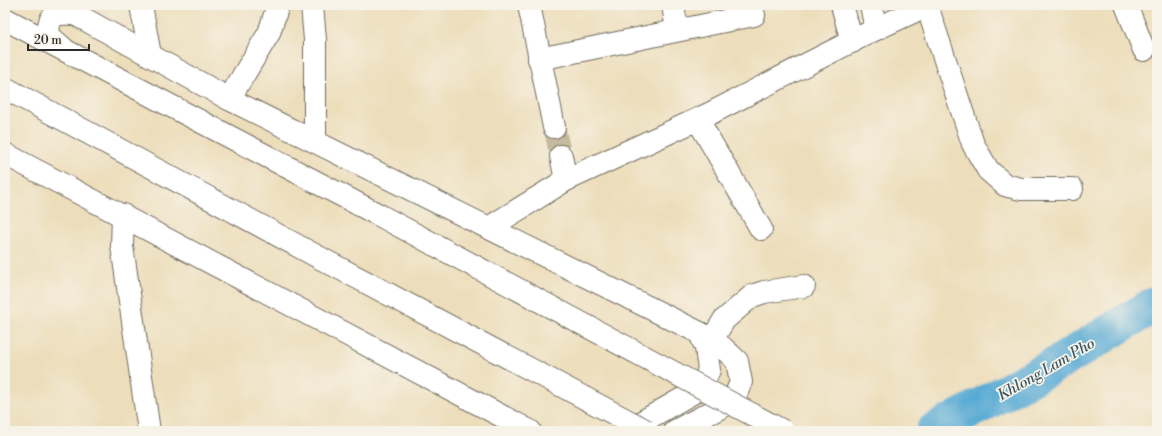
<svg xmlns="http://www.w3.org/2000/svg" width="1162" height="436" viewBox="0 0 1162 436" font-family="'Libre Bodoni',serif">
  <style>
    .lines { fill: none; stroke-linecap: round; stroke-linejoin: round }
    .river { stroke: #59aad4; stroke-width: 36 }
    .minor-tunnel { stroke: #c6ba9e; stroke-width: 22; stroke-dasharray: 22 11; stroke-linecap: butt }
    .minor-casing { stroke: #6f6a5d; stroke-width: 24 }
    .major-casing { stroke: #6f6a5d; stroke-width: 24 }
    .minor { stroke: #fff; stroke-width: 22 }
    .major { stroke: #fff; stroke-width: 22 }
    .major-bridge-casing { stroke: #6f6a5d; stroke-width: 24; stroke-linecap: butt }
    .major-bridge { stroke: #fff; stroke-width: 22 }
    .labels { text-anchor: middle; stroke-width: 3.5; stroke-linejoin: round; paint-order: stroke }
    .water-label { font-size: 15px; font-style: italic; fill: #3b5766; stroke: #f7f3e8 }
  </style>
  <rect width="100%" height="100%" fill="#f7f3e8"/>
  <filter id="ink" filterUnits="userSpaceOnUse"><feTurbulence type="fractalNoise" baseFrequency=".025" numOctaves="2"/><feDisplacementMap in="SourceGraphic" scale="8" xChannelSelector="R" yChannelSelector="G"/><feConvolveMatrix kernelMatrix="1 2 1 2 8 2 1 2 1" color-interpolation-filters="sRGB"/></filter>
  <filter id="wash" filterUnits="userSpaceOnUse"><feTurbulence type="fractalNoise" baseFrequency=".012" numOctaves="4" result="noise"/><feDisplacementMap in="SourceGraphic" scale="16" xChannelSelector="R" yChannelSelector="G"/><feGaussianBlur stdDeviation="0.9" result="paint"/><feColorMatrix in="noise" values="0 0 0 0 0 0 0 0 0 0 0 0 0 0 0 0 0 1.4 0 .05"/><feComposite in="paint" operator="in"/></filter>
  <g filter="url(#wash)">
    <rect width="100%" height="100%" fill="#eddebb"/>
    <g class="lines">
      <!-- river -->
      <polyline class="river" points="934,431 1060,362 1157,303"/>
    </g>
  </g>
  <g filter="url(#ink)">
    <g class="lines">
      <!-- minor-tunnel -->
      <polyline class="minor-tunnel" points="554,127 561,156"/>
      <defs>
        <g id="minor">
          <polyline points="141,5 150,55"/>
          <polyline points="312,5 315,40 315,141"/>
          <polyline points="529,5 554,127"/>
          <polyline points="673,5 677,30"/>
          <polyline points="842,5 852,42"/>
          <polyline points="871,5 876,29"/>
          <polyline points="1126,5 1144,50"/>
          <polyline points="927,6 973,144 988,170 1005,185 1021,189 1072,189"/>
          <polyline points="539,59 754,15"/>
          <polyline points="229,99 269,33 278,5"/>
          <polyline points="698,120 761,229"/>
          <polyline points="561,156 566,180"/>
          <polyline points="123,215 122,246 149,431"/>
          <polyline points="490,227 566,180 709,114 876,29 928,5"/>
          <polyline points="712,340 724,320 752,296 764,292 804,286"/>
        </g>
        <g id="major">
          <polyline points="61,5 75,14 229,99 700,333 722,347 737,361 741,382 733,401 675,431"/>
          <polyline points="5,19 379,215"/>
          <path d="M63,48l-15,-13c1,-22 7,-22 27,-21"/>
          <polyline points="5,88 322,259"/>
          <polyline points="5,154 530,431"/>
          <polyline points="626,431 701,388 709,370 706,348 700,333"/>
        </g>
      </defs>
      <!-- minor casing -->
      <use href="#minor" class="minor-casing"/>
      <!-- major casing -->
      <use href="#major" class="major-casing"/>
      <!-- minor -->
      <use href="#minor" class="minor"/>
      <!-- major -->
      <use href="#major" class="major"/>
      <defs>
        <g id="major-bridge">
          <polyline points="379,215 783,431"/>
          <polyline points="322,259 647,431"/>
        </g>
      </defs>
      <!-- major-bridge casing -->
      <use href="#major-bridge" class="major-bridge-casing"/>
      <!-- major-bridge -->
      <use href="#major-bridge" class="major-bridge"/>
    </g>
  </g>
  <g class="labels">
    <!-- water labels -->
    <g class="water-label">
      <text transform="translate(1046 369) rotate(-30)" y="5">Khlong Lam Pho</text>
    </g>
  </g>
  <!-- margin -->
  <rect width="1162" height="436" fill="none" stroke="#f7f3e8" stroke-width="20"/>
  <!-- scale -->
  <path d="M28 44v6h61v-6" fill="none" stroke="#2b2b2b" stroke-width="2"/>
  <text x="34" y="44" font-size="12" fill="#2b2b2b" stroke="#f7f3e8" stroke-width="3" paint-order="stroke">20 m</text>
</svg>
